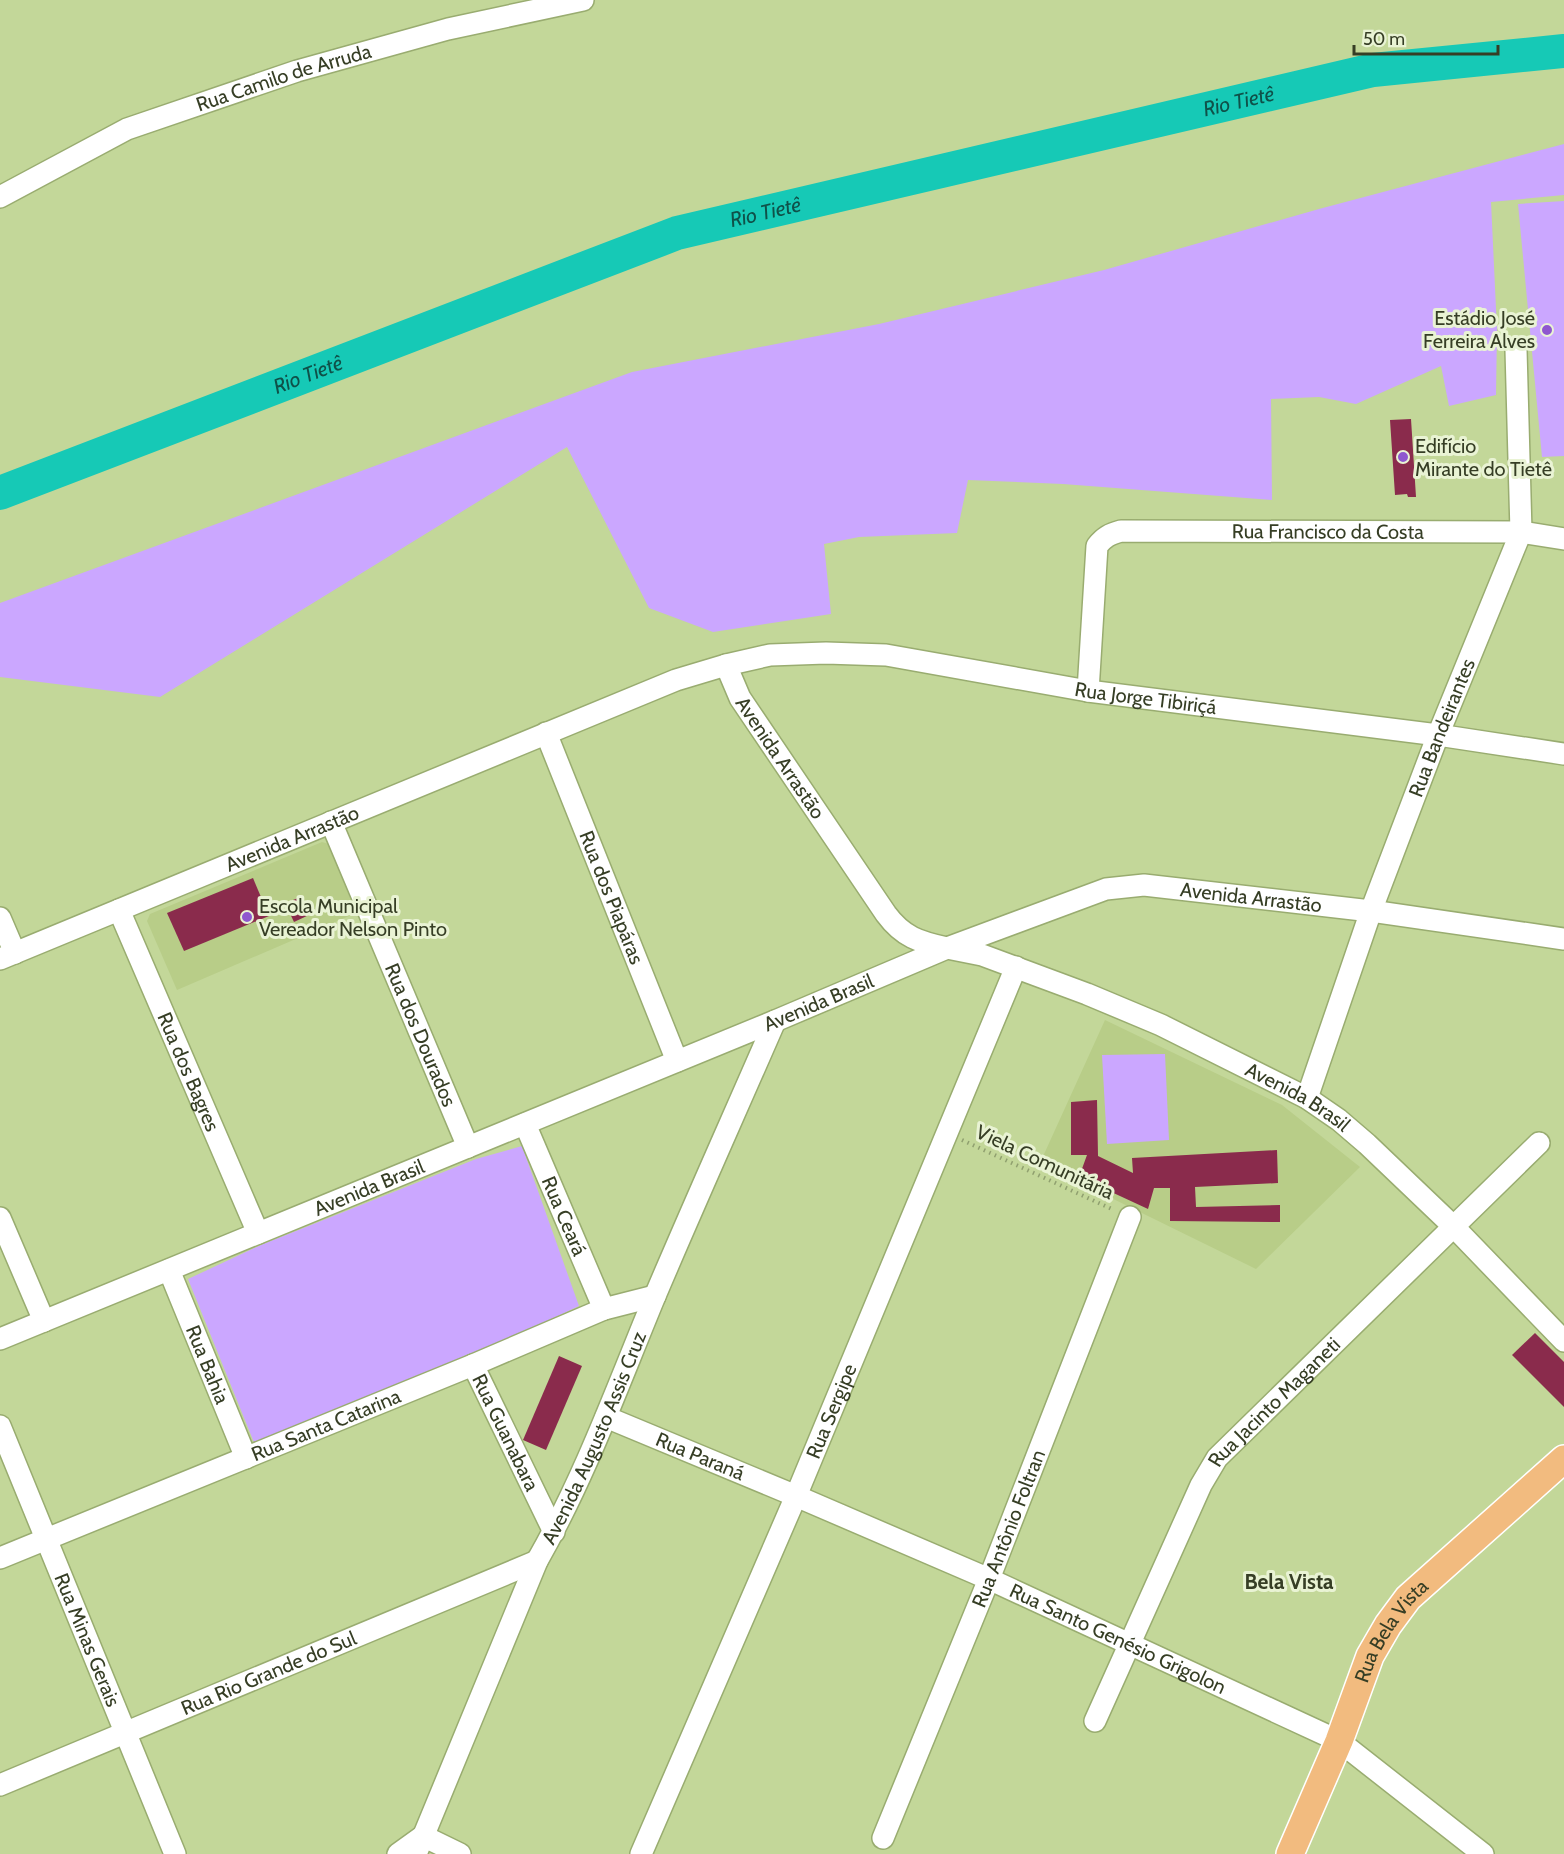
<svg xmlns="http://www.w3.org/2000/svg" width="1564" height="1854" viewBox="0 0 1564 1854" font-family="Cabin,sans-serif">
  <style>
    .built { fill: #b8cd88 }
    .green { fill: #cba7ff }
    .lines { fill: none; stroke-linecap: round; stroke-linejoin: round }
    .river { stroke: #16c9b6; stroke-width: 34 }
    .building { fill: #8a2b4c }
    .minor-casing { stroke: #99ac70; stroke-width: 24 }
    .major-casing { stroke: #fff; stroke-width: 30 }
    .path { stroke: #90a06f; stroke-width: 4; stroke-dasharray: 1.5 4.5; stroke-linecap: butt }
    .minor { stroke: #fff; stroke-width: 21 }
    .major { stroke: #f2bb7f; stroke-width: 27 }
    .poi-dot { fill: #8f57cf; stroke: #e9f3d4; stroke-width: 2 }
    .labels { text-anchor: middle; stroke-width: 6; stroke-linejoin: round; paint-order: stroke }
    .street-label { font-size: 20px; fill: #363e25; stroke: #e9f3d4 }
    .poi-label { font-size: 20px; fill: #363e25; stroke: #e9f3d4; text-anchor: start }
    .water-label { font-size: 21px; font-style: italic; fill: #0f5149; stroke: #e9f3d4 }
    .neighbourhood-label { font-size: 21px; font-weight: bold; fill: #363e25; stroke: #e9f3d4 }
  </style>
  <rect width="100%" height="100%" fill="#c3d799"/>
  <!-- built -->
  <g class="built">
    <polygon points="322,842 329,844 356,913 177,990 147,921 150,914"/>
    <polygon points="1105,1020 1282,1105 1360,1167 1256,1269 1040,1163"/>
  </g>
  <!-- green -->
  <g class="green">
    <polygon points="1564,144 1564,195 1491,202 1497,330 1496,395 1449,406 1441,366 1356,404 1319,397 1271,399 1272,500 1063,484 968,480 957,533 859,537 824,544 831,614 713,632 649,608 567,447 160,697 0,677 0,603 632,372 879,324 1104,270 1319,209"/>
    <polygon points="1564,201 1564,456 1542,457 1518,204"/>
    <polygon points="1165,1054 1169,1140 1107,1144 1102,1055"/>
    <polygon points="522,1146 579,1306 469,1358 255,1445 188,1279 261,1245 476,1159"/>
  </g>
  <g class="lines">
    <!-- river -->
    <path class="river" id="s1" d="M0,493l677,-260 696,-163 191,-19"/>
  </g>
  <!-- building -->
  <g class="building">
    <polygon points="1411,419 1416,497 1408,497 1407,494 1395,495 1390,420"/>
    <polygon points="253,878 269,916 184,951 167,913"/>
    <polygon points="301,897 309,915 294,922 285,903"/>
    <polygon points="1097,1100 1098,1156 1133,1173 1132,1158 1277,1150 1278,1183 1195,1187 1196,1207 1280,1205 1280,1222 1170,1221 1170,1188 1154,1188 1148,1209 1079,1177 1087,1155 1071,1155 1071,1102"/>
    <polygon points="1535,1333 1564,1362 1564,1407 1512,1355"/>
    <polygon points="559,1356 582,1366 546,1450 523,1440"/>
  </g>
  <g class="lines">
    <defs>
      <g id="minor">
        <path id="s2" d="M0,197l127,-68 170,-58 151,-42 135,-29"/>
        <path id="s3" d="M726,665l14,33 146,216c17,23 33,28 61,34l159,-59 38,-4 227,26 193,28"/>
        <path id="s4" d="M1088,691l9,-145c7,-9 13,-12 24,-15l400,1 43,7"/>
        <path id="s5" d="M546,733l131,328"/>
        <path id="s6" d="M331,822l137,325"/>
        <path id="s7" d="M119,910l139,323"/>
        <polyline points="0,918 15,953"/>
        <path id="s8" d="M0,959l676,-279 50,-15 44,-10 56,-2 60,2 202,36 350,44 126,19"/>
        <path id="s9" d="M1307,1098l64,-187 67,-176 83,-203 -5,-182"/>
        <path id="s10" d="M525,1124l79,185"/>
        <polyline points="0,1218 44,1321"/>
        <path id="s11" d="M169,1270l77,188"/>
        <path id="s12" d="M0,1339l775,-318 172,-73 35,7 105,39 74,31 146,73 32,22 28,24 87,83 110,114"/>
        <path id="s13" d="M473,1365l81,167"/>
        <path id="s14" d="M606,1417l190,79 193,83 350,162 144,113"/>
        <path id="s15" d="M0,1426l175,428"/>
        <path id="s16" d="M0,1558l473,-193 131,-56 51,-13"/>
        <path id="s17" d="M1095,1721l106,-236 16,-27 322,-315"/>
        <path id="s18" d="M0,1785l537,-224"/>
        <path id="s19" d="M883,1838l106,-259 141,-362"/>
        <polyline points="398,1854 423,1836 460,1854"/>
        <path id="s20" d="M416,1854l121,-293c48,-84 81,-176 118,-265 39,-92 80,-183 120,-275"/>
        <path id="s21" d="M641,1854l155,-358 220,-529"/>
      </g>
      <g id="major">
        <path id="s22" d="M1290,1854l49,-113 31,-85 18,-31 20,-27 156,-139"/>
      </g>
    </defs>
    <!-- minor casing -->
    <use href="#minor" class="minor-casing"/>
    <!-- major casing -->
    <use href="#major" class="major-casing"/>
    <!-- path -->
    <polyline class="path" points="962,1140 1114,1210"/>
    <!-- minor -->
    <use href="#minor" class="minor"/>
    <!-- major -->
    <use href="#major" class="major"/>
  </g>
  <!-- markers -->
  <g class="poi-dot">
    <circle cx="1547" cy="330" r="6"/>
    <circle cx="1403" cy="457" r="6"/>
    <circle cx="247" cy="917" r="6"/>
  </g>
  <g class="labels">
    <!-- street labels -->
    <g class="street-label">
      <text dy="7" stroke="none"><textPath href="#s2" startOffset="309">Rua Camilo de Arruda</textPath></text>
      <text dy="7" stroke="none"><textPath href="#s4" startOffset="381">Rua Francisco da Costa</textPath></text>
      <text dy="7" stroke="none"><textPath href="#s8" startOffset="1208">Rua Jorge Tibiriçá</textPath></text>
      <text dy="7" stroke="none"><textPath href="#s9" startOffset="394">Rua Bandeirantes</textPath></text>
      <text dy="7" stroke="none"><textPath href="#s3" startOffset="108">Avenida Arrastão</textPath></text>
      <text dy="7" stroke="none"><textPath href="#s8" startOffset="316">Avenida Arrastão</textPath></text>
      <text dy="7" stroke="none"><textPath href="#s5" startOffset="177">Rua dos Piapáras</textPath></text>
      <text dy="7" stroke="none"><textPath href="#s3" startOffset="684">Avenida Arrastão</textPath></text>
      <text dy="7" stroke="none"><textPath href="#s12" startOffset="885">Avenida Brasil</textPath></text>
      <text dy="7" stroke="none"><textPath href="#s6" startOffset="231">Rua dos Dourados</textPath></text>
      <text dy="7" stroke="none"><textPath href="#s7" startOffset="176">Rua dos Bagres</textPath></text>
      <text dy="7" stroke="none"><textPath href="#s12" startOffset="1407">Avenida Brasil</textPath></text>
      <text transform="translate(1045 1162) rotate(25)" y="7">Viela Comunitária</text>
      <text dy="7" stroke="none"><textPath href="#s12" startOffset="399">Avenida Brasil</textPath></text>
      <text dy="7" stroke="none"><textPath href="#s10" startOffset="100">Rua Ceará</textPath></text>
      <text dy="7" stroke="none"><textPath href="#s11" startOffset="102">Rua Bahia</textPath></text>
      <text dy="7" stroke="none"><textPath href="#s17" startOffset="370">Rua Jacinto Maganeti</textPath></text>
      <text dy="7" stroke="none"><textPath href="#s21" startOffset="482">Rua Sergipe</textPath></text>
      <text dy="7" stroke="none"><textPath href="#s16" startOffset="352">Rua Santa Catarina</textPath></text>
      <text dy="7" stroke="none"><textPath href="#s13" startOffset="75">Rua Guanabara</textPath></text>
      <text dy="7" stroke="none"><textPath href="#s20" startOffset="453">Avenida Augusto Assis Cruz</textPath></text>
      <text dy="7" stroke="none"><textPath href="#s14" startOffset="102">Rua Paraná</textPath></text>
      <text dy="7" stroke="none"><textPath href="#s19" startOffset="334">Rua Antônio Foltran</textPath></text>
      <text dy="7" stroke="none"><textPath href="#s22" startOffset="246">Rua Bela Vista</textPath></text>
      <text dy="7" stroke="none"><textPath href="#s14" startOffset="558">Rua Santo Genésio Grigolon</textPath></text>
      <text dy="7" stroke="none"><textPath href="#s15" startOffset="231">Rua Minas Gerais</textPath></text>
      <text dy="7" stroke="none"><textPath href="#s18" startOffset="291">Rua Rio Grande do Sul</textPath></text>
    </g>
    <!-- poi labels -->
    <g class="poi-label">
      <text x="1535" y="325" text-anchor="end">Estádio José<tspan x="1535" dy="23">Ferreira Alves</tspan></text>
      <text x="1415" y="453">Edifício<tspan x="1415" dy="23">Mirante do Tietê</tspan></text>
      <text x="259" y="913">Escola Municipal<tspan x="259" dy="23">Vereador Nelson Pinto</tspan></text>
    </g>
    <!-- water labels -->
    <g class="water-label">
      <text dy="7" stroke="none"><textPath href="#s1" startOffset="1302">Rio Tietê</textPath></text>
      <text dy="7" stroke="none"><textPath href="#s1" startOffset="816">Rio Tietê</textPath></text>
      <text dy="7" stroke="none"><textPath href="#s1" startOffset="330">Rio Tietê</textPath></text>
    </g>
    <!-- neighbourhood labels -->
    <g class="neighbourhood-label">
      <text x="1289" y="1589">Bela Vista</text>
    </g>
  </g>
  <!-- scale -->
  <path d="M1354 45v9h144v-9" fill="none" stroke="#363e25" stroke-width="3"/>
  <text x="1363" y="45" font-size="18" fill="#363e25" stroke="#e9f3d4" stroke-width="4.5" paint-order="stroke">50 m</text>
</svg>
